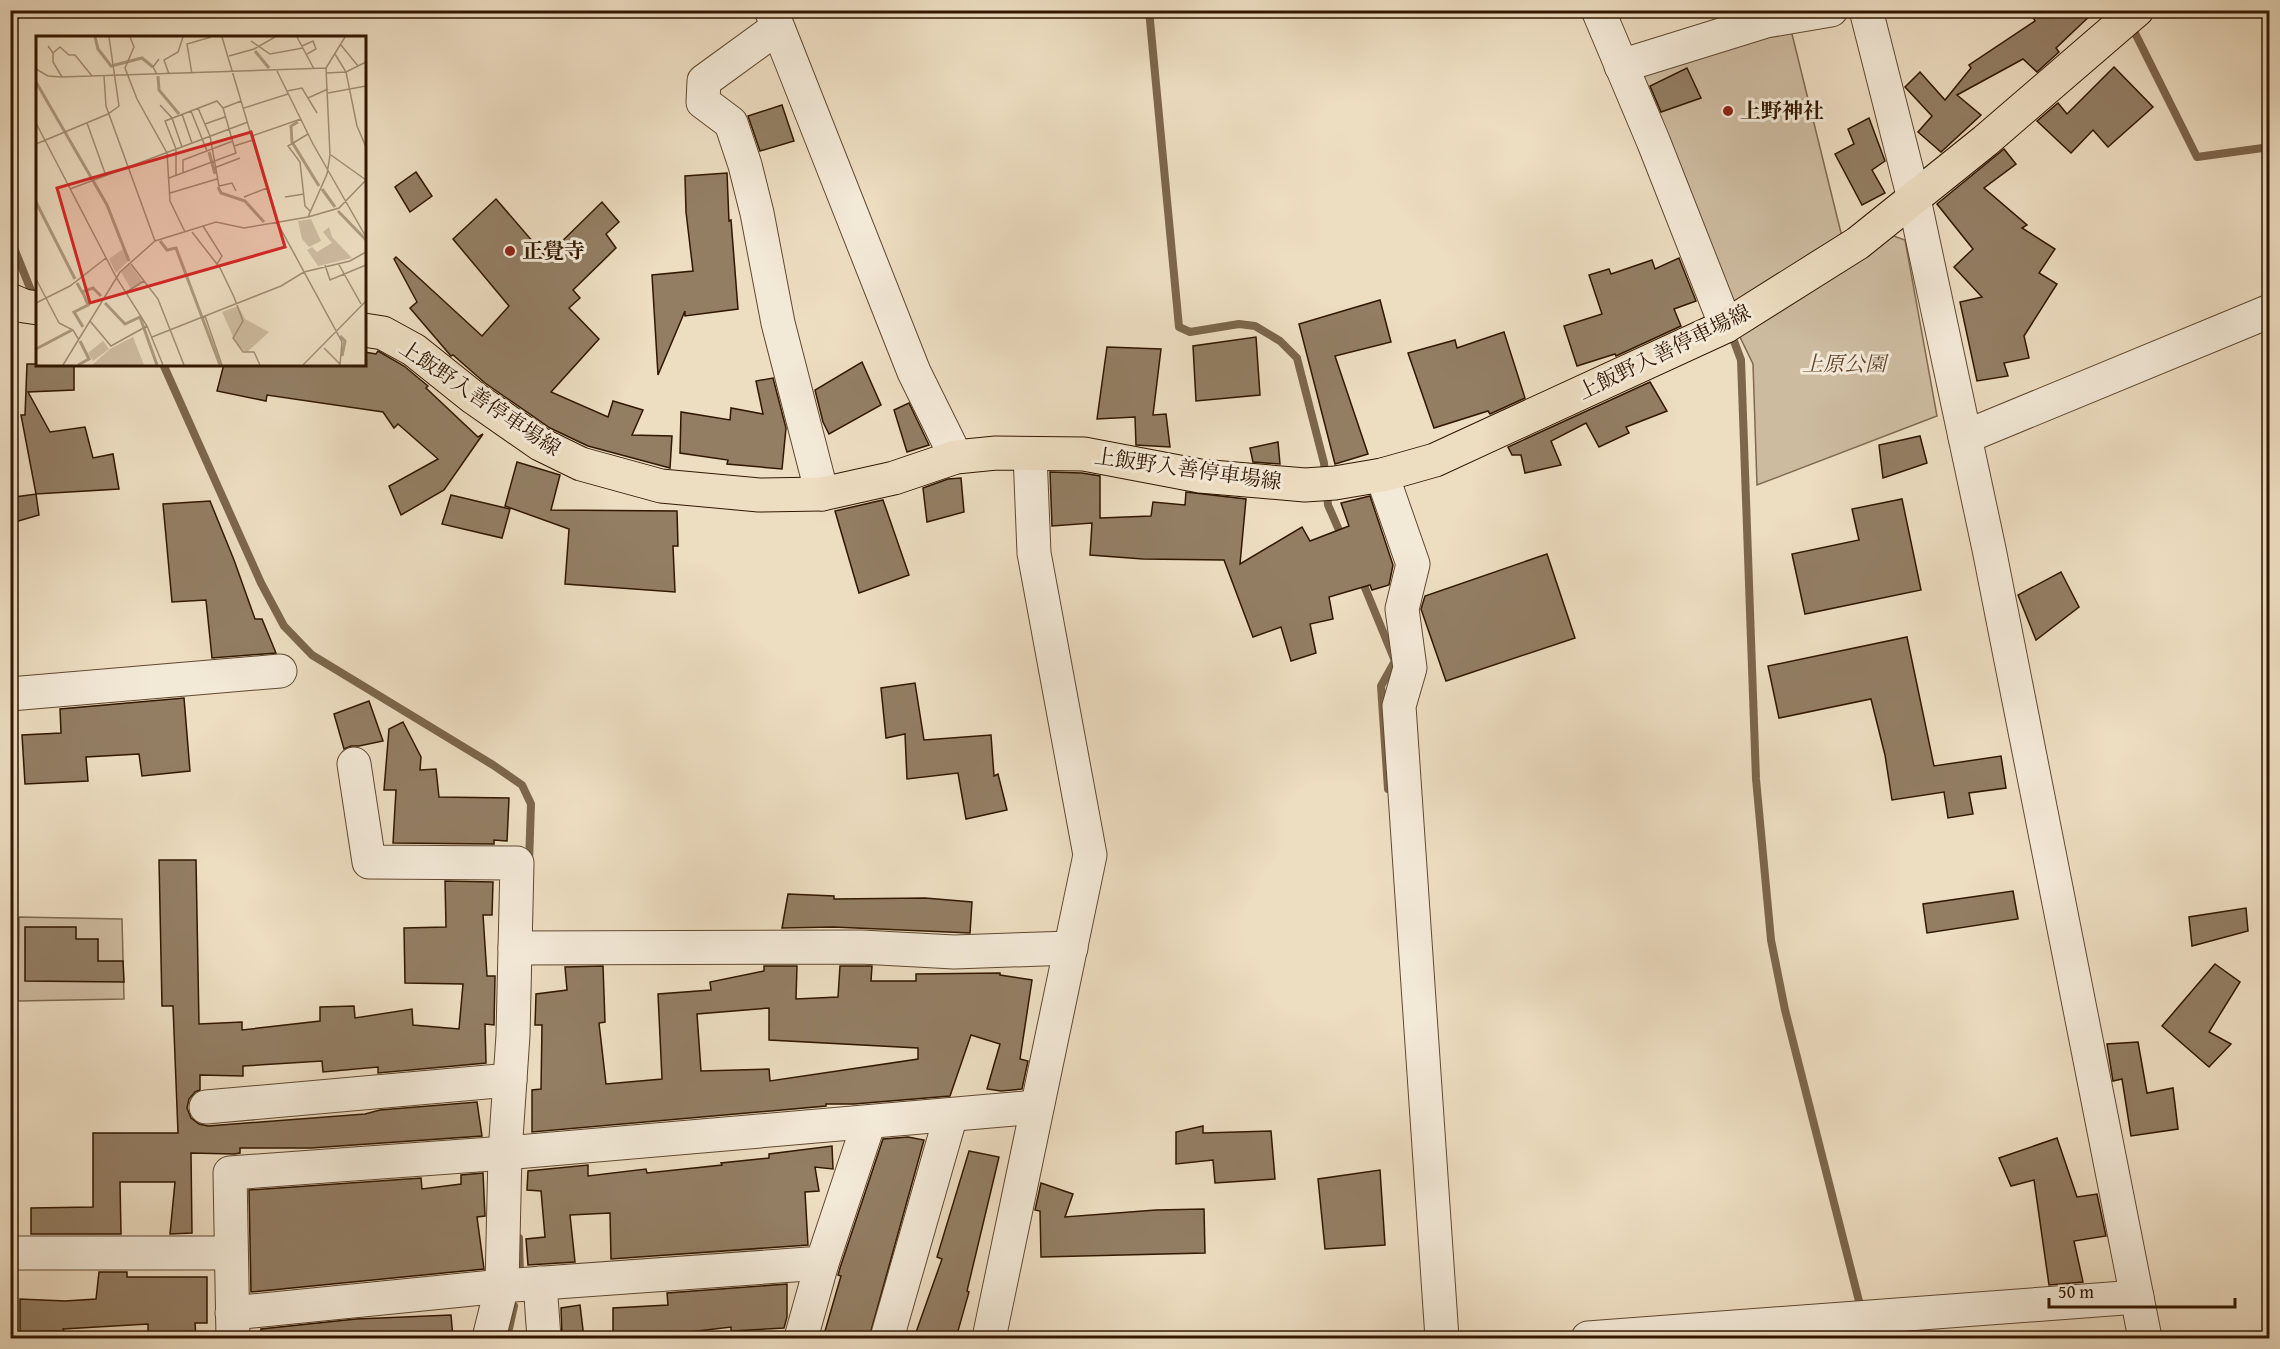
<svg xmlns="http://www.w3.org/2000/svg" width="2280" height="1349" viewBox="0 0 2280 1349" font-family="'Gentium Book Plus','Noto Serif JP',serif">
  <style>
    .green { fill: #cdbba0; stroke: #806950; stroke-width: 1.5 }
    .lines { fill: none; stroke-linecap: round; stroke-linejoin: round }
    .stream { stroke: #7c664c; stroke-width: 8 }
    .building { fill: #937e64; stroke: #321700; stroke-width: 1.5; fill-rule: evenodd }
    .minor-casing { stroke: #614830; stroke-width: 35 }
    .major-casing { stroke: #321700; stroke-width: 35 }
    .minor { stroke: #f3e9d7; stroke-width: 33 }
    .major { stroke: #edddc1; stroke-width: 33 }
    .poi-dot { fill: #8f2418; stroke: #f3e9d7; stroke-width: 2 }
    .labels { text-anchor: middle; stroke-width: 6; stroke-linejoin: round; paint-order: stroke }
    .poi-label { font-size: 21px; font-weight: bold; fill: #321700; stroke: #f3e9d7; text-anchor: start }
    .street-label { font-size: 21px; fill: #321700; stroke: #f3e9d7 }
    .park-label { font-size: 21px; font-style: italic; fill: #604830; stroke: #f3e9d7 }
    .inset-river { fill: none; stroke: #ad9a7f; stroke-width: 3 }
    .inset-road { fill: none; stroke: #a28e74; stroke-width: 1.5 }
    .view { fill: #d62828; fill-opacity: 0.15; stroke: #d62828; stroke-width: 3 }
    .inset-edge { fill: none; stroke: #321700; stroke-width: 3 }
  </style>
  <rect width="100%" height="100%" fill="#edddc1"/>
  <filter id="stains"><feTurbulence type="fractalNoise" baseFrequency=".00333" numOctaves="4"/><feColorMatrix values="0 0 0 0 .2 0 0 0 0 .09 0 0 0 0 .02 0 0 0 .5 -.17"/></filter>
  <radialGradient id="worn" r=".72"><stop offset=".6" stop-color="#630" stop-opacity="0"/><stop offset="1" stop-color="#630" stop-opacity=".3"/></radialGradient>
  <!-- green -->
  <g class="green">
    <polygon points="1791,30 1843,241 1732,312 1641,70"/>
    <polygon points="1888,234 1905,240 1937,416 1757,485 1753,364 1738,333"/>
    <polygon points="19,917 122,919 124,999 18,1001"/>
  </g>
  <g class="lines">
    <!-- stream -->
    <g class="stream">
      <polyline points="1149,10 1179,327 1190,332 1239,324 1255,326 1280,341 1297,358 1324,463 1325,477"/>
      <polyline points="2132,27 2197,157 2270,147"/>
      <polyline points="10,238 34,298"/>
      <polyline points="1731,333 1741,360 1756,779 1771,940 1785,1010 1861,1309"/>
      <polyline points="163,364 261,583 284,626 312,655 493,765 522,785 531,804 529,863"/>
      <polyline points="1327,492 1328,505 1342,537"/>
      <polyline points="1361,578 1395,661 1381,686 1388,789"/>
      <polyline points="519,1238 520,1277"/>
      <polyline points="1865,1324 1868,1338"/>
      <polyline points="507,1338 514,1306"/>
    </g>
  </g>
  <!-- building -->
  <g class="building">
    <polygon points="2029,10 2096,10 2056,48 2059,52 2037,72 2023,59 1957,95 1981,115 1941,152 1918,132 1932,116 1905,87 1920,72 1945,100 1971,68 1969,65 2035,21"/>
    <polygon points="2114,67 2153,107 2108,147 2093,130 2071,153 2037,121 2058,103 2067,114"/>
    <polygon points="1687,68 1701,98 1661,112 1650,86"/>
    <polygon points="782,105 794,141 760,151 748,116"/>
    <polygon points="1869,118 1885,161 1872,170 1885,193 1862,205 1835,154 1854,144 1848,129"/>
    <polygon points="2004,149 2016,164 1984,188 2027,225 2022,228 2055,249 2039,273 2057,284 2024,336 2029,358 2004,363 2008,376 1977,381 1960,302 1982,297 1954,267 1973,249 1937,204"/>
    <polygon points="416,172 432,196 410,212 395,187"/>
    <polygon points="727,173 729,221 731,220 738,309 685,316 685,311 658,375 652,275 693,271 686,212 685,176"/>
    <polygon points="496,199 546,257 602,202 619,222 606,234 616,248 573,290 580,298 569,308 599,339 551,392 608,417 613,401 643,410 632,435 672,436 670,468 588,446 550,428 485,383 453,355 451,356 410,308 417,302 394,259 396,257 482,336 509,306 453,239"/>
    <polygon points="1679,258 1696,301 1674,309 1681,326 1616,356 1615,354 1577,366 1564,326 1602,314 1589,275 1609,269 1611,274 1652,260 1655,269"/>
    <polygon points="1380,300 1391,342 1335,356 1368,454 1335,464 1299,324"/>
    <polygon points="1504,332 1525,398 1490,414 1488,411 1434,428 1408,353 1455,340 1457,348"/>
    <polygon points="1256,337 1260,395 1196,401 1193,346"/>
    <polygon points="1107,347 1161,349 1153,415 1166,414 1170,447 1136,445 1135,417 1097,419"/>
    <polygon points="378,351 404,366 428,386 426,388 478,437 483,434 444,490 401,515 389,486 438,459 398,424 394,428 383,412 267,395 266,401 217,391 224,364 364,364 364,352 376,354"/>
    <polygon points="862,362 881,405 829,434 823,422 815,390"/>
    <polygon points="27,364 74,364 74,390 28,392 50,432 85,427 93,458 113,454 119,489 36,494 21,415 25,415"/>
    <polygon points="773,378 786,428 782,469 727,464 728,460 680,453 681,412 730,420 731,408 763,414 756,381"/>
    <polygon points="1650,382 1667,411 1626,427 1629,433 1599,447 1586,423 1551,441 1561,465 1525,473 1521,455 1512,455 1508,447"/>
    <polygon points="909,403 929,445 907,452 894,410"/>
    <polygon points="1920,436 1927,463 1883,478 1879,445"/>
    <polygon points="1278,442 1280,464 1253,462 1250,448"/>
    <polygon points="517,462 560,475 551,510 677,511 678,546 673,546 675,592 565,584 569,529 505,506"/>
    <polygon points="1050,472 1082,473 1100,476 1100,518 1151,516 1153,502 1185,505 1186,492 1246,499 1240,564 1302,527 1310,541 1349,526 1341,503 1370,496 1393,565 1389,585 1372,590 1370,585 1329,597 1333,619 1310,624 1316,653 1291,661 1281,627 1253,637 1224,560 1143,559 1090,555 1092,523 1052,526"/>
    <polygon points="961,478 964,512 927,522 923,488 948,479"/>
    <polygon points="36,494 39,515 15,522 15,497"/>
    <polygon points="451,495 510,509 502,538 442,524"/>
    <polygon points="1902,499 1921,590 1805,614 1792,554 1859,540 1852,509"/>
    <polygon points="883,500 909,575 859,593 835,511"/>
    <polygon points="210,501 234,560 255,619 262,619 276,653 212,658 206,600 172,602 163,504"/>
    <polygon points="1547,554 1575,638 1446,681 1421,609 1425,596"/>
    <polygon points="2061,572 2079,607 2036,640 2018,595"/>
    <polygon points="1907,637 1934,766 2001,756 2006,788 1969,793 1973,814 1948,818 1944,792 1892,800 1885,755 1871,699 1779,718 1768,666"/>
    <polygon points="915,683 924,740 991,735 994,776 998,774 1007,810 966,819 958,773 907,779 905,734 886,738 881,688"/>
    <polygon points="184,698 190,771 142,776 139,754 86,757 88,781 25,784 22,735 61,733 60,709"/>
    <polygon points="369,701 383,741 359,746 351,746 344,749 334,714"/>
    <polygon points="403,722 421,757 420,770 436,769 439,797 509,798 507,841 494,840 494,844 393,843 396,790 384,790 389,729"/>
    <polygon points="159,860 196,860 199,1024 242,1022 242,1030 320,1021 320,1007 354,1006 355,1018 412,1009 413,1025 459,1029 463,984 405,983 404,928 446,927 445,881 493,882 492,915 483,915 487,976 495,976 494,1025 485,1024 486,1063 378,1073 378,1067 323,1072 322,1061 243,1066 243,1076 200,1075 200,1090 195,1092 189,1099 187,1108 191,1118 199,1124 208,1126 365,1114 380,1110 477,1102 482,1136 311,1148 240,1148 240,1153 234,1154 191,1153 192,1233 170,1234 175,1182 120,1182 121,1234 31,1234 31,1208 93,1207 93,1133 178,1133 173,1006 162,1006"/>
    <polygon points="2013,891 2018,919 1927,933 1923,904"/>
    <polygon points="788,894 834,896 834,899 925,898 972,902 970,933 833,927 782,928"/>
    <polygon points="2246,908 2248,931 2192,946 2189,917"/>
    <polygon points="25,927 76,927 76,939 98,939 98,961 123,961 124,982 25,981"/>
    <polygon points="2215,964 2240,982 2209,1032 2231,1044 2209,1067 2162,1026"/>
    <path d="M603,966l2,56 -6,1 7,61 56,-5 -4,-85 53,-4 -1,-8 54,-11v-5h33l-1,33 42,-2 2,-31h32l-1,15h45v-7l84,-1v2l32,5 -12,79 8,2 -6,28 -21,2 -14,-2 13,-45 -29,-9 -21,61 -96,8h-28v2l-294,26v-42l9,-1 1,-64h-7l1,-31 31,-4 -2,-23zM769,1008v32l149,8v11l-148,22 -1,-12 -68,2 -4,-57z"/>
    <polygon points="2138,1042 2147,1093 2173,1088 2178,1129 2131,1136 2122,1079 2113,1081 2107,1044"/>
    <polygon points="1203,1126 1203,1133 1271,1131 1275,1179 1215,1183 1213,1160 1176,1164 1176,1132"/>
    <polygon points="908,1137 924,1140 869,1338 823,1338 841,1276 838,1275 840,1268 883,1139"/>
    <polygon points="2057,1138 2077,1197 2097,1194 2106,1236 2074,1241 2083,1282 2049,1285 2034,1180 2011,1186 1999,1158"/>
    <polygon points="832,1146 833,1169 815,1167 819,1191 805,1192 808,1245 611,1259 610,1213 570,1215 575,1262 528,1265 526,1239 545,1237 541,1191 527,1190 528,1171 588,1165 588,1176 646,1169 647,1173 722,1165 721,1163 769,1158 769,1154"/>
    <polygon points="969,1151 999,1157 967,1291 969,1292 956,1338 914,1338 942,1259 937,1257"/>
    <polygon points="1380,1170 1385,1245 1325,1249 1318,1179"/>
    <polygon points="483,1173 485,1216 477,1217 484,1269 251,1292 249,1190 421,1178 422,1189 461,1184 461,1175"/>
    <polygon points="1041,1183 1073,1194 1065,1217 1156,1210 1204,1209 1205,1253 1041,1257 1040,1211 1035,1210"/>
    <polygon points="99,1272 127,1272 127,1277 207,1277 207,1323 195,1323 196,1338 148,1338 148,1324 63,1329 64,1331 20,1332 20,1299 65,1301 96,1299"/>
    <polygon points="787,1284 787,1317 784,1328 731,1331 731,1327 664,1335 664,1338 613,1338 613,1308 668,1305 667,1293"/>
    <polygon points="580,1305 584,1338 562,1338 561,1308"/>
    <polygon points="451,1315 453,1338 261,1338 261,1329 356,1319"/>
  </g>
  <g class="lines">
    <defs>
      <g id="minor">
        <polyline points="771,10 914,372 956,457"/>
        <polyline points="1598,10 1654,143 1726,326"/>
        <polyline points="1866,10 1914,199 1989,549 2145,1338"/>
        <polyline points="777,28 704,81 703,102 731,123 745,165 757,213 778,323 822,494"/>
        <polyline points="1621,66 1766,21 1831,10"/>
        <polyline points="1965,437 2270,311"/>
        <polyline points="1382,475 1413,564 1402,609 1410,668 1399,706 1442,1338"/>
        <polyline points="10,694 280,671"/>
        <polyline points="354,764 369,862 517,863 513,1035 505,1153 502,1286 489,1338"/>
        <polyline points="515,948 861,947 954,952 1071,948"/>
        <polyline points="206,1107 510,1080"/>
        <polyline points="10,1253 230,1253"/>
        <polyline points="540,1283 544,1338"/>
        <polyline points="232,1313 502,1286 822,1263 869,1122"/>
        <polyline points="233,1338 230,1173 505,1153 1037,1107"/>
        <polyline points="801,1338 822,1263"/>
        <polyline points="887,1338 951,1115"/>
        <polyline points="989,1338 1090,855 1034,553 1030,454"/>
        <polyline points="1588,1338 2137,1297"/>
      </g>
      <g id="major">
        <polyline points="10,300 24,306 38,308"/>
        <polyline points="364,330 383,333 414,350 474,398 540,444 581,464 661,486 759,495 822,494 894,478 956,457 996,453 1084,454 1200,476 1305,485 1335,483 1382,475 1435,460 1726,326 1858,243 1985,141 2137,10"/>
      </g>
    </defs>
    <!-- minor casing -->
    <use href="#minor" class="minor-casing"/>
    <!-- major casing -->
    <use href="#major" class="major-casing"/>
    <!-- minor -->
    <use href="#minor" class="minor"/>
    <!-- major -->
    <use href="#major" class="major"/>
  </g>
  <!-- markers -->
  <g class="poi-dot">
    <circle cx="1728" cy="111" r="6"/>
    <circle cx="510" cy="251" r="6"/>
  </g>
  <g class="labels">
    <!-- poi labels -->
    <g class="poi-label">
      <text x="1740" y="118">上野神社</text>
      <text x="522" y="258">正覺寺</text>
    </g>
    <!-- street labels -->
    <g class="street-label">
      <text transform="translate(1664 352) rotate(-26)" y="7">上飯野入善停車場線</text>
      <text transform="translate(480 398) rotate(34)" y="7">上飯野入善停車場線</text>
      <text transform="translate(1188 469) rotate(8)" y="7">上飯野入善停車場線</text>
    </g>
    <!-- park labels -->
    <g class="park-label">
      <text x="1844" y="371">上原公園</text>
    </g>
  </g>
  <!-- overview -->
  <g transform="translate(36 36)">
    <rect width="330" height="330" fill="#edddc1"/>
    <path d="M275,183l10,22 -12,6 -7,-8 -4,-18zM293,191l3,10 20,21 -34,8 -11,-16 5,-3 5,5 15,-9 -9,-11zM87,213l5,12 -12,12 -7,-14zM93,227l14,19 -12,7 -10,-17zM202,270l7,13 24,13 -23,21 -10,-10 -14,-31zM97,301l11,28h-52l18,-16zM67,305l6,8 -16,12 -5,-8z" fill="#cdbba0"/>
    <path class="inset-river" d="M59,1l3,12 13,17 31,-8 11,9M219,15l14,17M122,40l1,14 20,24M0,46l71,123 22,56M262,86l-7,4 1,16 27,44M173,116l6,22M182,151l3,6 24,8 19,21M286,153l13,18M0,166l39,77M302,175l28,29M124,205l7,9 9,-2 44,117M41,247l5,9 11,-4 8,8M47,257l5,12 -14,7 9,15M69,267l20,21 15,-7 17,48M304,300l5,5 -3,15M0,313l36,-19M42,329l11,-6 -9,-18"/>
    <path class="inset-road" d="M94,1l4,10 -9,21 12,31 30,54 3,48 15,31M186,1l55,185 65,120 -2,23M261,1l17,32M215,5l19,13 33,-6M305,9l17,21M12,10l5,7 7,-6 9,8h6l17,21M266,10l11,-5 3,8 -9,5M17,17v9l9,15M299,18l11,18 11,54 9,21M193,20l25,-7 21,-12M290,32l19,-31M0,33l12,7 13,1 265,-9M241,35l36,73 53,93M290,37l20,-1 20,-10M121,38l-4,-7 6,-8M133,38l-5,-14 14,-8 5,-15M156,38l-5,-30 24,-7M68,40l2,30 49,135M251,55l15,-3 15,25M292,57l38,-7M272,62l20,-9M124,69l12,13 10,29M162,72l12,28 9,50 13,-3 4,8M208,72l44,-14M155,75l16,40M146,78l10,29M0,87l80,154 31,49 16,39M51,87l19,53M169,88l20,-7M272,98l-20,12 12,16 5,44 5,5M216,100l49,-17M0,108l72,-30 11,-8 -10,-69M198,110l19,-6M295,119l35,25M178,132l26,-10M147,136v-12l50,-19M140,139v-26l-11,-28 52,-20 6,7 18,-7M133,142l67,-25 -13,-45M34,153l178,-67M134,157l47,-14M208,161l23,-9M249,161l19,-3M272,181l31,-9 27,-28M167,190l19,30 -5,8M156,196l28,36 14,29 9,24 -10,17 10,14h11l6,13M302,227l23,41M95,228l27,35 26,66M289,229l5,15 36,-15M0,243l23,44 14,7 6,10M89,257l19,-12M0,267l34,-17 36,-28M169,280l76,-30 23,-14 46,-11 16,-9M54,285l21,25 36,-20M116,301l53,-21 17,49M288,312l16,16M27,329l57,-93 35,-31 61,-19 28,6 64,-11 19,-43 3,-19 -4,-87M267,329l63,-64"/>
    <path class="view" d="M215,96l34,115 -195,56 -33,-115z"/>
    <rect width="330" height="330" class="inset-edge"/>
  </g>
  <!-- margin -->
  <rect width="2280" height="1349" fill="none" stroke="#edddc1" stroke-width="36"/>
  <rect x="12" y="12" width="2256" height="1325" fill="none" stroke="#321700" stroke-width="3"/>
  <rect x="18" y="18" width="2244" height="1313" fill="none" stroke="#321700" stroke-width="1.5"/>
  <!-- scale -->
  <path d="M2049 1298v9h186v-9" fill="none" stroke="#321700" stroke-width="3"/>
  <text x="2058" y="1298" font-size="18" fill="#321700" stroke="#f3e9d7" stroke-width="4.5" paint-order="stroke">50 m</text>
  <rect width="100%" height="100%" filter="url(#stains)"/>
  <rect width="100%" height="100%" fill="url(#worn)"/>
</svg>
